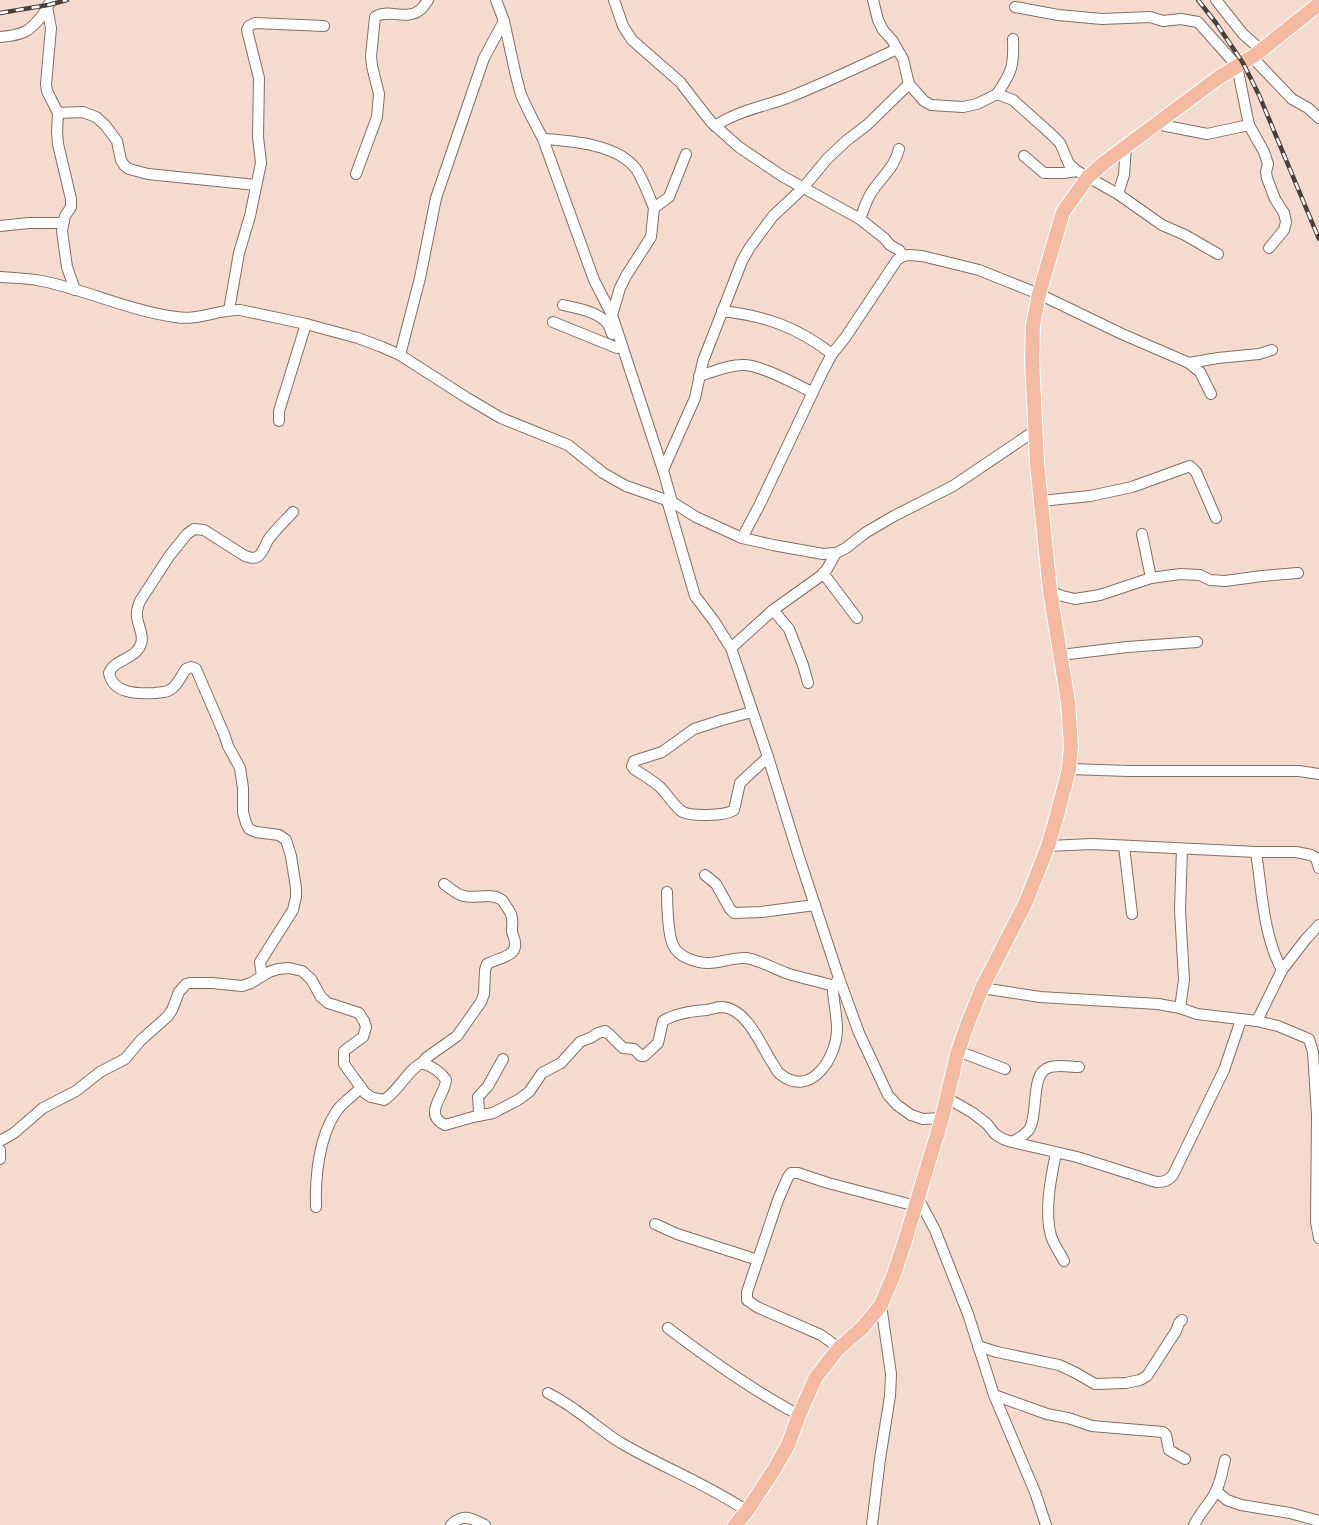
<svg xmlns="http://www.w3.org/2000/svg" width="1319" height="1525" viewBox="0 0 1319 1525" font-family="Overpass,sans-serif">
  <style>
    .lines { fill: none; stroke-linecap: round; stroke-linejoin: round }
    .minor-casing { stroke: #857066; stroke-width: 12 }
    .major-casing { stroke: #fff; stroke-width: 16 }
    .minor { stroke: #fff; stroke-width: 10 }
    .major { stroke: #f4baa3; stroke-width: 14 }
    .rail-casing { stroke: #4c403a; stroke-width: 4.5 }
    .rail { stroke: #fff; stroke-width: 2.5; stroke-dasharray: 8; stroke-linecap: butt }
  </style>
  <rect width="100%" height="100%" fill="#f3dbd0"/>
  <g class="lines">
    <defs>
      <g id="minor">
        <polyline points="496,0 504,21 516,76 521,95 530,114 543,139 594,280 612,315 663,470 672,502"/>
        <polyline points="614,0 623,26 632,40 680,82 711,122 739,147 782,176 860,219 884,238 890,245 899,250 903,256"/>
        <polyline points="873,0 878,20 883,30 892,40 903,59 909,84 924,101 931,105 963,107 977,104 997,94 1013,100 1051,134 1060,143 1069,164 1077,171 1118,194 1162,225 1185,235 1218,254"/>
        <polyline points="1216,0 1243,34 1261,50"/>
        <polyline points="47,7 51,28 46,84 47,91 58,113 57,133 58,144 71,199 71,207 65,216 62,231 67,267 75,290"/>
        <polyline points="1015,7 1058,15 1102,19 1150,17 1163,21 1181,19 1198,22 1237,66 1249,125 1264,152 1268,164 1266,172 1267,178 1275,199 1284,213 1286,222 1284,230 1269,248"/>
        <path d="M0,37c23,-2 30,-5 44,-24 3,-5 4,-10 9,-13"/>
        <polyline points="1252,57 1292,99 1308,108 1319,118"/>
        <path d="M997,94c15,-22 17,-28 16,-55"/>
        <polyline points="58,113 83,112 96,117 105,125 117,141 121,160 124,165 129,169 148,174 256,185"/>
        <polyline points="1156,124 1207,134 1249,125"/>
        <path d="M715,126c22,-15 47,-19 72,-28 38,-15 74,-32 110,-49"/>
        <path d="M543,139c28,2 75,5 93,30 7,10 13,27 18,39"/>
        <polyline points="1024,156 1044,173 1063,173 1077,171"/>
        <path d="M356,174l21,-57 2,-23 -7,-28 -1,-10 4,-39c12,-9 32,4 45,-7 3,-2 6,-7 8,-10"/>
        <polyline points="1118,194 1124,175 1126,147"/>
        <path d="M860,219c4,-10 7,-21 13,-29 10,-14 22,-24 26,-41"/>
        <polyline points="0,226 29,223 63,223"/>
        <path d="M0,277c14,1 28,1 42,4 45,9 88,30 134,36 22,4 43,-8 64,-7l66,14 52,14 24,9 18,8 67,43 34,20 67,27 35,28 23,13 46,16 24,15 46,21 31,7 50,9 13,-1 10,-5 19,-15 29,-17 59,-30 83,-56"/>
        <path d="M563,305c13,3 31,6 41,15 5,3 6,9 8,14"/>
        <polyline points="229,310 239,253 250,216 261,163 258,137 259,78 247,30 249,26 255,23 324,26"/>
        <path d="M722,311c44,5 75,16 110,43"/>
        <polyline points="612,315 620,288 626,276 651,237 654,208 669,197 686,154"/>
        <polyline points="553,322 617,348"/>
        <polyline points="400,355 420,278 436,198 484,58 504,21"/>
        <polyline points="1189,363 1200,372 1211,394"/>
        <path d="M699,376c14,-4 31,-12 46,-11 18,1 50,19 67,27"/>
        <polyline points="279,421 279,411 306,324"/>
        <polyline points="663,470 695,398 703,361 742,261 750,247 773,216 803,188 827,159 846,141 867,125 909,84"/>
        <polyline points="667,500 695,596 714,621 731,648 768,757 798,854 839,978 859,1033 888,1095 897,1105 911,1115 923,1119 942,1118"/>
        <polyline points="1041,501 1090,496 1132,487 1190,466 1196,472 1216,518"/>
        <polyline points="1142,534 1151,578"/>
        <polyline points="742,538 760,504 822,373 832,354 845,338 897,260 903,256 909,255 922,256 979,270 1039,294 1122,334 1189,363 1218,358 1259,354 1272,350"/>
        <polyline points="823,573 857,618"/>
        <polyline points="1050,591 1062,596 1075,599 1100,595 1151,578 1180,574 1200,575 1210,580 1225,581 1262,576 1298,573"/>
        <polyline points="773,610 789,629 803,665 808,683"/>
        <polyline points="731,648 773,610 822,575 827,569 836,553"/>
        <polyline points="1061,655 1127,647 1197,642"/>
        <path d="M752,712l-30,8 -28,9 -32,23 -28,9 -2,5 2,3c9,6 18,11 26,18 7,7 13,17 21,24 9,6 44,5 53,-1l6,-27 28,-26"/>
        <polyline points="1069,769 1129,771 1299,771 1319,774"/>
        <polyline points="1048,846 1092,844 1256,852 1296,852 1311,855 1316,858 1319,868"/>
        <polyline points="1124,846 1132,914"/>
        <path d="M1256,852c6,39 7,83 26,118"/>
        <polyline points="705,875 716,884 730,909 734,913 761,912 815,905"/>
        <path d="M667,892c0,12 1,43 6,53 5,12 23,18 36,18 12,0 25,-6 37,-5 13,2 27,10 40,15 15,5 32,8 48,13"/>
        <path d="M262,976l-2,-14 33,-52 3,-13v-9l-5,-32 -5,-16 -7,-5 -23,-3 -7,-3 -3,-6 -3,-11v-24l-3,-20 -12,-22 -4,-12 -28,-65 -5,-2 -5,2c-5,7 -8,16 -16,21 -5,3 -10,2 -15,3 -17,1 -42,1 -46,-20 6,-14 23,-13 30,-25 7,-10 -1,-21 -2,-31 -1,-6 1,-11 3,-16l30,-46 17,-21 7,-5 10,1 41,26c4,1 8,3 12,1 6,-3 8,-12 11,-17 7,-10 17,-19 25,-28"/>
        <polyline points="982,988 1040,997 1158,1004 1180,1008 1197,1014 1257,1021 1278,1026 1309,1039 1313,1052 1317,1115 1316,1222 1319,1238"/>
        <polyline points="1180,1008 1184,980 1180,910 1182,849"/>
        <polyline points="1257,1021 1282,970 1306,939 1319,925"/>
        <polyline points="958,1051 1005,1069"/>
        <path d="M422,1063l4,-5 31,-22 24,-34 3,-8 1,-24 2,-6c10,-6 30,-7 28,-21 0,-6 -4,-9 -3,-15 1,-10 0,-14 -6,-22 -1,-2 -2,-4 -4,-6 -11,-8 -27,-1 -38,-4 -7,-1 -14,-8 -20,-12"/>
        <path d="M947,1098l26,15 14,11 8,10 8,5 9,3 65,15 79,25c8,0 12,-1 17,-7l51,-105 17,-50"/>
        <polyline points="482,1115 479,1111 478,1097 488,1086 503,1059"/>
        <path d="M0,1141l14,-8 29,-25 33,-17 24,-19 25,-13 16,-19 26,-23 5,-7 7,-18 7,-8 4,-1h22l30,3 9,-3 18,-11 9,-3 11,-1 13,3 9,8 10,18 7,6 31,10 5,8 2,6 -3,10 -19,14v13l21,29 6,4 13,3c14,-8 25,-32 38,-37 9,3 19,9 24,17 -1,16 -24,34 -1,45l28,-8 20,-4 25,-13 11,-8 13,-19 19,-10 19,-21 12,-5 6,-4 7,-2 5,4 13,13 11,1 7,7h3l14,-13 5,-22c13,-8 28,-10 44,-11 4,-1 10,-3 15,-3 25,1 39,39 51,57 2,3 4,8 7,10 31,25 57,-17 57,-45 0,-12 -3,-25 -4,-38l1,-5 5,-8"/>
        <path d="M1012,1142c6,-3 14,-7 18,-14 8,-15 1,-55 18,-60 9,-4 21,-1 31,-1"/>
        <polyline points="0,1150 0,1159"/>
        <path d="M1056,1153c-5,24 -12,58 -5,83 3,9 9,17 13,25"/>
        <polyline points="918,1198 935,1230 968,1314 994,1395 1035,1492 1046,1525"/>
        <path d="M316,1207c-1,-30 3,-70 20,-95 6,-10 17,-15 25,-25"/>
        <polyline points="655,1224 677,1234 758,1260"/>
        <path d="M668,1328c42,32 84,62 131,87"/>
        <polyline points="978,1346 997,1352 1059,1365 1076,1373 1095,1384 1126,1383 1140,1380 1147,1376 1176,1331 1179,1323 1182,1320"/>
        <polyline points="839,1348 821,1335 757,1307 747,1300 747,1292 778,1200 788,1177 791,1173 798,1173 828,1183 916,1206"/>
        <path d="M548,1393c9,5 18,10 26,16 16,11 31,24 47,34 41,24 86,41 126,68"/>
        <polyline points="994,1395 1047,1414 1068,1418 1092,1426 1163,1432 1166,1435 1169,1450 1185,1459"/>
        <polyline points="1216,1491 1227,1500 1241,1505 1290,1513 1319,1521"/>
        <path d="M451,1525c12,-12 20,-7 34,0"/>
        <polyline points="872,1525 880,1459 890,1396 891,1374 881,1305"/>
        <path d="M1194,1525c5,-10 12,-18 18,-27 8,-11 10,-26 13,-38"/>
      </g>
      <polyline id="major" points="735,1525 747,1511 775,1468 788,1445 799,1415 816,1377 839,1348 862,1328 881,1305 894,1274 905,1241 942,1118 958,1051 968,1023 982,988 1026,902 1048,846 1056,819 1069,769 1071,746 1068,702 1050,591 1037,463 1032,359 1033,325 1039,294 1063,212 1088,177 1105,162 1218,78 1255,55 1319,4"/>
    </defs>
    <!-- minor casing -->
    <use href="#minor" class="minor-casing"/>
    <!-- major casing -->
    <use href="#major" class="major-casing"/>
    <!-- minor -->
    <use href="#minor" class="minor"/>
    <!-- major -->
    <use href="#major" class="major"/>
    <defs>
      <g id="rail">
        <polyline points="1198,0 1216,23 1243,63 1259,95 1319,239"/>
        <polyline points="0,13 48,5 67,0"/>
      </g>
    </defs>
    <!-- rail casing -->
    <use href="#rail" class="rail-casing"/>
    <!-- rail -->
    <use href="#rail" class="rail"/>
  </g>
</svg>
